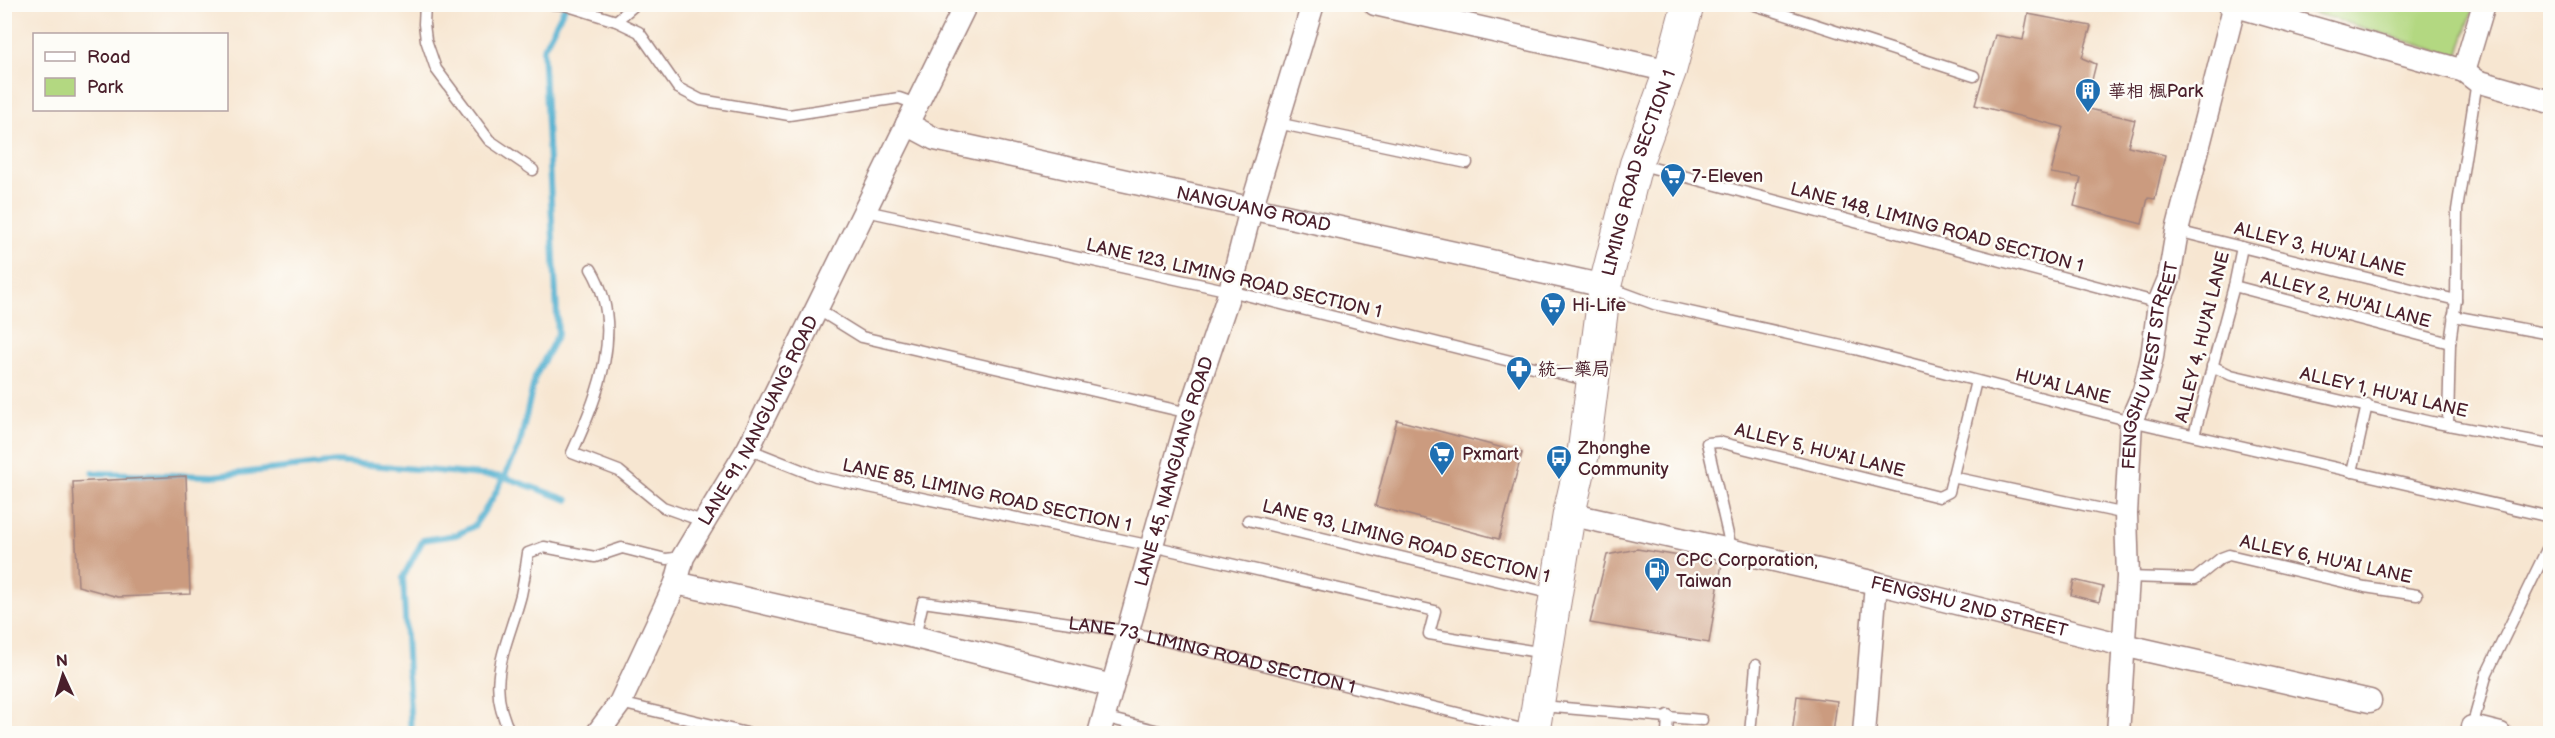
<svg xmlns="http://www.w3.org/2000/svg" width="2555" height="738" viewBox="0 0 2555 738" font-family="'Balsamiq Sans','LXGW WenKai TC',sans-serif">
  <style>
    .green { fill: #b3d881; stroke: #7e7c56; stroke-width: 1.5 }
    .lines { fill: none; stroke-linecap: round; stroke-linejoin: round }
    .stream { stroke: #50afcf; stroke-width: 6 }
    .building { fill: #cb9b7f }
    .lane-casing { stroke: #a0827e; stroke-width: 13 }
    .street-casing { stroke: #a0827e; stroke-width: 25 }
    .secondary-casing { stroke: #a0827e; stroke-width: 34 }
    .lane { stroke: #fff; stroke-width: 10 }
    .street { stroke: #fff; stroke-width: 22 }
    .secondary { stroke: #fff; stroke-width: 32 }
    .labels { text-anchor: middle; stroke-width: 5; stroke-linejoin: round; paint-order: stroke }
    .poi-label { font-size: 18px; fill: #4a1f2b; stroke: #fdfcf7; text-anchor: start }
    .street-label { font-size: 18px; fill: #4a1f2b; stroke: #fdfcf7 }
  </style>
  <rect width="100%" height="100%" fill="#fdfcf7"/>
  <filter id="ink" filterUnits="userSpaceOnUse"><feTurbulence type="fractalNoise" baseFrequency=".0167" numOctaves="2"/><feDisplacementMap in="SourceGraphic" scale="12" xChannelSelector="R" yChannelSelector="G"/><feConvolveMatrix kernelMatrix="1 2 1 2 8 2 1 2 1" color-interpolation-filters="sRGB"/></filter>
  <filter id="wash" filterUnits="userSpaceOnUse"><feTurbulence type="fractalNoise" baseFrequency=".008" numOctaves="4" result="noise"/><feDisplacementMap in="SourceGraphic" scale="24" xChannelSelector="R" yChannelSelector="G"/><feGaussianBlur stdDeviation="1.35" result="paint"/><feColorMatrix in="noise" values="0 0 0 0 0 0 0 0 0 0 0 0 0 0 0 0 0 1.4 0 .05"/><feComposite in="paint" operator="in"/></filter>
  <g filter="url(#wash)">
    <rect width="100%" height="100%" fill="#f7e6d1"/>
    <!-- green -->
    <polygon class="green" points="2288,5 2474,5 2458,57"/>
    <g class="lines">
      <!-- stream -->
      <g class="stream">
        <polyline points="93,473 214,476 337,462 504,477 568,500"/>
        <polyline points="411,734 403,577 423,540 456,535 474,526 493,498 519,447 535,377 558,334 543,49 566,5"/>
      </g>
    </g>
    <g id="blocks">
      <!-- building -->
      <g class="building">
        <polygon points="2028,14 2091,26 2082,58 2096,64 2085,108 2135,120 2128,146 2165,155 2155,199 2148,198 2142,224 2074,206 2081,178 2051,173 2063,127 1975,105 1995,35 2023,40"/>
        <polygon points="1397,420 1522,453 1499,539 1375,506"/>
        <polygon points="186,476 190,594 118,597 78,586 73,482"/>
        <polygon points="1637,549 1722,563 1709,643 1590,623 1607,555"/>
        <polygon points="2074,580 2103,587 2099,602 2071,595"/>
        <polygon points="1797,696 1837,701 1833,734 1792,734"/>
      </g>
    </g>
  </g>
  <g filter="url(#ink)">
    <use href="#blocks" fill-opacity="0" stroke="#a0827e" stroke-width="1.5"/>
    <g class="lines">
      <defs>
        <g id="lane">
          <polyline points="425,4 424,24 426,40 436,69 489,140 533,170"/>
          <polyline points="552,4 565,5 616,21 639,32 678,88 701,100 789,115 899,98 916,104"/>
          <polyline points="1752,4 1974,76"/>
          <polyline points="616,21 636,4"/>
          <polyline points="1277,123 1467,163"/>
          <polyline points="1638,164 2159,303"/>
          <polyline points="866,211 1230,291 1590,381"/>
          <polyline points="2177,231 2456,300"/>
          <path d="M591,269c35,58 7,127 -19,184l47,18 44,36 39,14"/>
          <polyline points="2234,286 2450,343"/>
          <polyline points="1608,287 1654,304 1855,349 2131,421 2550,517"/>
          <polyline points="817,309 862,337 1189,413"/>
          <polyline points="2453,316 2550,334"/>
          <polyline points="2212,366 2231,375 2432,422 2550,444"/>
          <polyline points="2448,424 2450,343 2456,300 2457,210 2477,81"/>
          <polyline points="2194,435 2234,286 2242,247"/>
          <polyline points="748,449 816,476 1152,546 1435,611 1429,634 1544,653"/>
          <polyline points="2352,472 2367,405"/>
          <polyline points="1952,477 2126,514"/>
          <polyline points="1248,520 1553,594"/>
          <polyline points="1732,552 1707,443 1719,442 1939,497 1949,492 1976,381"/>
          <polyline points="2128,577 2195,579 2221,558 2229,555 2365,587 2417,595"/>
          <path id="s1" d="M915,637l8,-35 203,29 404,100"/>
          <polyline points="620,703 751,734"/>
          <polyline points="1542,706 1702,720"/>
          <polyline points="1103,717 1171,734"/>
          <polyline points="2472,727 2487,673 2550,543"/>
          <path d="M511,734c-28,-51 -3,-89 10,-139 3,-14 5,-28 7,-42l16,-6 51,10 27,-9 44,11 17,-2"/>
          <polyline points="1667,734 1668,715"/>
          <polyline points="1750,734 1756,665"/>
        </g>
        <g id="street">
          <polyline points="1375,4 1670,71"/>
          <polyline points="2229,4 2464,71 2477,81 2550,102"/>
          <polyline points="2464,71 2484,4"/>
          <path id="s2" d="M907,124l28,15 670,147"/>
          <path id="s3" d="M1569,514l307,69 247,62 247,56"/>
          <polyline points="676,583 915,637 1112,686"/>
          <polyline points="2472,727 2500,734"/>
          <path id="s4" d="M597,734l23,-31 56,-120 7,-26 65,-108 218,-445"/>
          <path id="s5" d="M1099,734l90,-321 41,-122 21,-82 62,-205"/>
          <polyline points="1864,734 1876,583"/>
          <path id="s6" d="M2118,734l10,-157 -2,-63 5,-93 13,-30 8,-34 7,-54 10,-24 8,-48 58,-227"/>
        </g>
        <g id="secondary">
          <path id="s7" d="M1533,734l36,-220 15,-65 21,-163 31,-122 34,-93 18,-67"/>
        </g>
      </defs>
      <!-- lane casing -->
      <use href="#lane" class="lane-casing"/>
      <!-- street casing -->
      <use href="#street" class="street-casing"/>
      <!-- secondary casing -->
      <use href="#secondary" class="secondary-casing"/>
      <!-- lane -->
      <use href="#lane" class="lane"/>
      <!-- street -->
      <use href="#street" class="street"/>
      <!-- secondary -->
      <use href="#secondary" class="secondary"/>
    </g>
  </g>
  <!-- icons -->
  <defs>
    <symbol id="building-pin" viewBox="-11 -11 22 30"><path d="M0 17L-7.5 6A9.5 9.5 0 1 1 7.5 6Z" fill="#1f6fb2" stroke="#fdfcf7"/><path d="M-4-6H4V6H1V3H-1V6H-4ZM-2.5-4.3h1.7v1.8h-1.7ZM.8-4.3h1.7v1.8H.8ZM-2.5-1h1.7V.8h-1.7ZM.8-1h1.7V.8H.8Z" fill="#fff"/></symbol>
    <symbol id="supermarket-pin" viewBox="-11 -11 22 30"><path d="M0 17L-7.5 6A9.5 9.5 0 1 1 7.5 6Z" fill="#1f6fb2" stroke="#fdfcf7"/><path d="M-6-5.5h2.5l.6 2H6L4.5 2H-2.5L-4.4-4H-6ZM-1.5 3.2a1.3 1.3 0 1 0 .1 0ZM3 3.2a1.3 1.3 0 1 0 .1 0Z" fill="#fff"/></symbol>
    <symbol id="pharmacy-pin" viewBox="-11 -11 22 30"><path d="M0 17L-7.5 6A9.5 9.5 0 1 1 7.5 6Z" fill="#1f6fb2" stroke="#fdfcf7"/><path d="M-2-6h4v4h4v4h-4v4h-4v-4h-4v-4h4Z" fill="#fff"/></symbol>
    <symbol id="bus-pin" viewBox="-11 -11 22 30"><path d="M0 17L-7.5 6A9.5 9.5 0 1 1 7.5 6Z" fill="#1f6fb2" stroke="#fdfcf7"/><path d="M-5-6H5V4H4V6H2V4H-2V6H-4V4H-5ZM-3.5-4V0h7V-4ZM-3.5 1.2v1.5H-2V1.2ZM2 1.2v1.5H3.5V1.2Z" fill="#fff"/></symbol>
    <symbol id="fuel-pin" viewBox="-11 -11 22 30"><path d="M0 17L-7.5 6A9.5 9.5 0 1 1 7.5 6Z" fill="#1f6fb2" stroke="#fdfcf7"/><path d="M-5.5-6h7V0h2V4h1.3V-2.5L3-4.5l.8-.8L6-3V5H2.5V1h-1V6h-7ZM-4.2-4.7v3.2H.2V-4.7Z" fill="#fff"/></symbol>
  </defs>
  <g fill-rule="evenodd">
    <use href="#building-pin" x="2073" y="76" width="30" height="40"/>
    <use href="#supermarket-pin" x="1658" y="161" width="30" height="40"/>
    <use href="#supermarket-pin" x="1538" y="290" width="30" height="40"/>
    <use href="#pharmacy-pin" x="1504" y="354" width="30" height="40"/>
    <use href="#supermarket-pin" x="1427" y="439" width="30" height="40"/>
    <use href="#bus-pin" x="1544" y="443" width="30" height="40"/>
    <use href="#fuel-pin" x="1642" y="555" width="30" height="40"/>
  </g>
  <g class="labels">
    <!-- poi labels -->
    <g class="poi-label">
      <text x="2108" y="97">華相 楓Park</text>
      <text x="1692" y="182">7-Eleven</text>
      <text x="1572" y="311">Hi-Life</text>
      <text x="1538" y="375">統一藥局</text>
      <text x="1578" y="454">Zhonghe<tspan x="1578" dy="21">Community</tspan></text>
      <text x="1462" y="460">Pxmart</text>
      <text x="1676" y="566">CPC Corporation,<tspan x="1676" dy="21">Taiwan</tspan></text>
    </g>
    <!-- street labels -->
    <g class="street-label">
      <text dy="6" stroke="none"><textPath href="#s7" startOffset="572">LIMING ROAD SECTION 1</textPath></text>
      <text dy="6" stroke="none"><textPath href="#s2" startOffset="358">NANGUANG ROAD</textPath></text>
      <text transform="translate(1937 227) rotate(15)" y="6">LANE 148, LIMING ROAD SECTION 1</text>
      <text transform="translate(2320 249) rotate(14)" y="6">ALLEY 3, HU'AI LANE</text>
      <text transform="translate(1234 278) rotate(13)" y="6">LANE 123, LIMING ROAD SECTION 1</text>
      <text transform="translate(2346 299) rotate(15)" y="6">ALLEY 2, HU'AI LANE</text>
      <text transform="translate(2202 337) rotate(-76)" y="6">ALLEY 4, HU'AI LANE</text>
      <text dy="6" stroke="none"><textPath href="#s6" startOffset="372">FENGSHU WEST STREET</textPath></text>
      <text transform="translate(2063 386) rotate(14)" y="6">HU'AI LANE</text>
      <text transform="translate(2384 392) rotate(13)" y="6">ALLEY 1, HU'AI LANE</text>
      <text dy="6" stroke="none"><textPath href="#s4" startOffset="354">LANE 91, NANGUANG ROAD</textPath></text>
      <text transform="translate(1820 450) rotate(14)" y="6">ALLEY 5, HU'AI LANE</text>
      <text dy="6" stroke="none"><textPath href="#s5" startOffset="273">LANE 45, NANGUANG ROAD</textPath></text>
      <text transform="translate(987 495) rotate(12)" y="6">LANE 85, LIMING ROAD SECTION 1</text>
      <text transform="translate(1406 541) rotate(14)" y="6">LANE 93, LIMING ROAD SECTION 1</text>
      <text transform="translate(2326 559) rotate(12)" y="6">ALLEY 6, HU'AI LANE</text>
      <text dy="6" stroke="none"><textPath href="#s3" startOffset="411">FENGSHU 2ND STREET</textPath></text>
      <text dy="6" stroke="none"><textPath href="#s1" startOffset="330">LANE 73, LIMING ROAD SECTION 1</textPath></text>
    </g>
  </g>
  <!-- margin -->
  <rect width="2555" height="738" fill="none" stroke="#fdfcf7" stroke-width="24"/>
  <!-- legend -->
  <rect x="33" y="33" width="195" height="78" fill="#fdfcf7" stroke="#b5a4a5" stroke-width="1.5"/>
  <rect x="45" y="52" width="30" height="9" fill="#ffffff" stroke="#b5a4a5" stroke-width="1.5"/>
  <text x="87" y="63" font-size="18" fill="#4a1f2b">Road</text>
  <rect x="45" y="78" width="30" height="18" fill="#b3d881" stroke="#b5a4a5" stroke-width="1.5"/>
  <text x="87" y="93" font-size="18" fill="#4a1f2b">Park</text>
  <!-- north arrow -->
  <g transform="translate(63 675) rotate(356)" stroke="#fdfcf7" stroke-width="4.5" paint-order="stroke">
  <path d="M0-4.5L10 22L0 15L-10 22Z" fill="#4a1f2b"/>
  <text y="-9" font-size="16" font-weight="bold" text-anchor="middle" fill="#4a1f2b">N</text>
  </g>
</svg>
